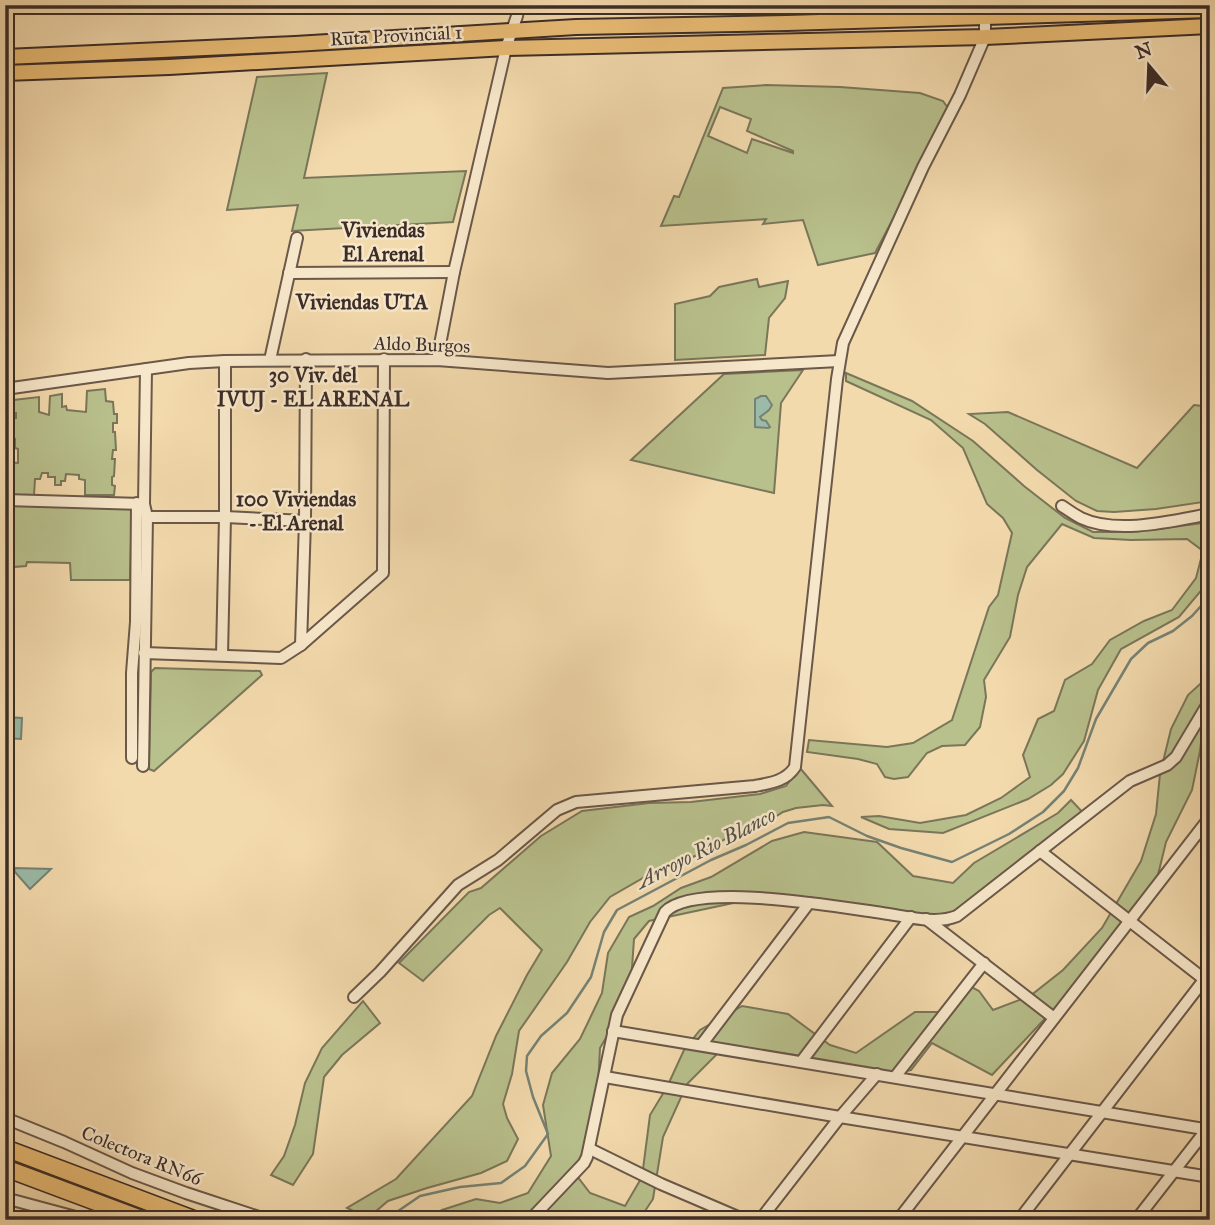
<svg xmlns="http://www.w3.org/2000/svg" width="1215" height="1225" viewBox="0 0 1215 1225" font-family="'IM FELL Great Primer',serif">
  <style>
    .green { fill: #b8c08c; stroke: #7a765a; stroke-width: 2; fill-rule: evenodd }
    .water { fill: #9bbba8; stroke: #758275; stroke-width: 2 }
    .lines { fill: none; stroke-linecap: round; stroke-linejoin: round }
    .stream { stroke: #758275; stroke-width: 2.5 }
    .minor-casing { stroke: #6a5849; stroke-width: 14 }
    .major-casing { stroke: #3c2d28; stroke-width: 18 }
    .highway-casing { stroke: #3c2d28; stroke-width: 19 }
    .minor { stroke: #f7e7ca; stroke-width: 10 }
    .major { stroke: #eabd76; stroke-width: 14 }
    .highway { stroke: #eabd76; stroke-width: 16 }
    .labels { text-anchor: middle; stroke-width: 5; stroke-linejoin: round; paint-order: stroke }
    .street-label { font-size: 19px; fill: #3c2d28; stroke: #f7e7ca }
    .neighbourhood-label { font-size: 21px; font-weight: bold; fill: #3c2d28; stroke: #f7e7ca }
    .water-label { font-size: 21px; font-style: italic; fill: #545048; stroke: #f7e7ca }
  </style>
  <rect width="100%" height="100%" fill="#f3daad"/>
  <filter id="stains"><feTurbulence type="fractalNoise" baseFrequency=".00286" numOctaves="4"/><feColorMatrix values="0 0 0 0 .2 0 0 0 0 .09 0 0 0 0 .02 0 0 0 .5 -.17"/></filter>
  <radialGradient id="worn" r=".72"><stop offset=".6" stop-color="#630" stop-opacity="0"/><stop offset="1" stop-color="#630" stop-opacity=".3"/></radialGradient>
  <!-- green -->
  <g class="green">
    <polygon points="327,73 304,178 466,171 453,222 292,231 298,205 227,210 257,77"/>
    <path d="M766,85l74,2 80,6 23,8 5,7 -37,77 -36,68 -57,12 -15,-45 -40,4 3,-5 -105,7 13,-30 5,1 44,-109zM720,107l31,12 -4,12 46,20v2l-41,-14 -5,14 -39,-17z"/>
    <polygon points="757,279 759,287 788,281 785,298 769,318 765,355 675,360 675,304 710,296 719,287"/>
    <polygon points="803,370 781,403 774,493 631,460 724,374"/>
    <polygon points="846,373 912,401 973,441 1024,486 1065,518 1093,532 1114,532 1158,529 1210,522 1210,580 1179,617 1121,649 1098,690 1084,741 1063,774 1051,785 1028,799 943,833 889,829 861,817 879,816 920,823 966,815 1001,798 1030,777 1023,755 1038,719 1054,711 1065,680 1092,664 1110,640 1144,621 1172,610 1196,578 1203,551 1187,539 1131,540 1094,538 1062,524 1027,567 1018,595 1010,637 984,680 986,697 980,727 965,745 942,746 927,753 908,777 894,779 885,777 877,764 858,759 807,752 809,740 887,747 913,743 952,720 989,607 998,595 1012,533 1003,518 987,504 963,448 931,420 846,381"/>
    <polygon points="105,389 106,401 113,402 114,414 117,414 117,423 113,423 113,432 115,432 116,450 113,450 112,459 115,459 114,476 112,477 112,485 115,486 114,495 85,495 85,480 79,479 79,475 66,474 65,481 61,481 61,485 55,485 55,477 48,477 48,473 42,473 40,479 35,479 34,495 5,495 5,462 18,463 18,449 15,448 15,439 11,439 11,436 5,436 5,419 16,418 16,413 6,414 5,401 39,397 39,412 49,415 50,396 62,394 62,407 66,406 67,410 86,412 87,391"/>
    <polygon points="1194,405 1210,407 1210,501 1156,509 1114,512 1097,511 1076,501 1037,470 985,424 969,414 1008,412 1137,468"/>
    <polygon points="5,505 132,506 130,580 71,580 70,563 27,562 26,566 14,567 13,579 5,579"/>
    <polygon points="155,668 260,671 262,675 154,771 149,769 151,672"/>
    <polygon points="1210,675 1210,696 1206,700 1200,751 1192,790 1166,842 1155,887 1101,959 992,1075 932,1043 911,1070 867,1079 795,1055 725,1046 687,1084 663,1137 653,1199 639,1220 425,1220 442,1210 476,1199 500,1203 528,1193 551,1156 543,1105 552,1073 580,1039 602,993 608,953 629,917 653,906 681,888 711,877 772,841 804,832 877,842 913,876 953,883 974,863 1058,813 1071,800 1088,818 1073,820 948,926 766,896 649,921 634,939 630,997 600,1048 597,1107 577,1176 590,1193 625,1206 642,1177 650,1115 667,1087 684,1050 700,1030 742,1006 788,1014 830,1045 856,1053 915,1012 941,1012 966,984 979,991 993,1010 1030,996 1063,970 1102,928 1141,861 1156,814 1160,774 1171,729 1188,695"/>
    <polygon points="800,768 832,806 823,805 796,808 783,812 767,822 729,837 695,856 657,870 610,897 590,922 567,962 519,1031 512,1074 503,1104 507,1118 518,1139 507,1161 481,1173 427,1188 388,1201 368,1218 347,1208 396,1179 472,1096 496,1036 527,975 542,950 500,908 489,915 423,981 399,963 469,892 481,888 541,836 582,811 649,803 691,802 760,794 786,786"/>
    <polygon points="363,1001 380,1023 342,1055 324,1077 313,1154 293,1185 271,1175 284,1156 295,1125 305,1083 322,1048"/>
  </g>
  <!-- water -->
  <g class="water">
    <polygon points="761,396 766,396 772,405 769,410 760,417 762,420 766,421 770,427 768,428 755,427 755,399"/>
    <polygon points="5,717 22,718 21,739 5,738"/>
    <polygon points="14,868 51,869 30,889 15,872"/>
  </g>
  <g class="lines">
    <!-- stream -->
    <polyline class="stream" points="385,1220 420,1196 460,1187 501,1183 525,1166 548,1134 533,1097 526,1071 527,1056 541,1036 567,1013 591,977 604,932 617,910 711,860 746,845 788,823 829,817 867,836 901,848 952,862 1009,834 1043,812 1064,791 1078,768 1096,719 1131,659 1148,643 1173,631 1192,616 1210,596"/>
    <defs>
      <g id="minor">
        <polyline points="289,273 454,272"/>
        <polyline points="270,360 297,238"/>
        <polyline points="437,360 454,272 506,48 517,16 519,5"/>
        <polyline points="5,389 189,363 225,361 437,360 608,373 839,361"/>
        <polyline points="5,500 142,504"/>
        <path d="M1062,506c6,4 13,9 19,12 36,17 91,3 129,-4"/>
        <polyline points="147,517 225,517 305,521"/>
        <polyline points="301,645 305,521 306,359"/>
        <polyline points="144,653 281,658 301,645 383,573 384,359"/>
        <polyline points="222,655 225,517 225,361"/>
        <polyline points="132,758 132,673 136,622 137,503"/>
        <polyline points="143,766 147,517 144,504 146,369"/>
        <polyline points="1040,851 1209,983"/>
        <polyline points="926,919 1054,1018"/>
        <path d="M354,997l26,-25 78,-87 40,-25 59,-50 19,-8 179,-16c16,-3 31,-5 40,-19l42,-388 6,-36 80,-176 37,-72 25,-58v-19"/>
        <polyline points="613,1031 1210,1130"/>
        <polyline points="702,1044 809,903"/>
        <polyline points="801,1062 911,917"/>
        <polyline points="605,1077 840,1117 1210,1177"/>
        <polyline points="895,1077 984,963"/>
        <polyline points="5,1118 64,1142 132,1173 186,1193 268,1220"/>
        <polyline points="590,1149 661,1184 745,1220"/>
        <polyline points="5,1198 87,1220"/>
        <path d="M530,1220l54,-57 3,-6 30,-142 48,-103c30,-31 174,-5 217,1 23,3 53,12 75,3l173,-135 37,-16 9,-8 34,-57"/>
        <polyline points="760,1220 840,1117 877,1074"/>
        <polyline points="898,1220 1210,817"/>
        <polyline points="1019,1220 1210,972"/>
        <polyline points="1136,1220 1210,1125"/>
      </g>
      <g id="major">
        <polyline points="5,57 295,44 576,27 787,23 1210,10"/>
        <polyline points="5,73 169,67 506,48 985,37 1210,26"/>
      </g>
      <g id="highway">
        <polyline points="5,1148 196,1220"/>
        <polyline points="5,1168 144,1220"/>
      </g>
    </defs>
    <!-- minor casing -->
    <use href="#minor" class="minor-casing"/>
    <!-- major casing -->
    <use href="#major" class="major-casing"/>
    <!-- highway casing -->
    <use href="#highway" class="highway-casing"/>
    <!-- minor -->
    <use href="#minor" class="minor"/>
    <!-- major -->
    <use href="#major" class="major"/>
    <!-- highway -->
    <use href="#highway" class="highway"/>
  </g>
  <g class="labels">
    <!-- street labels -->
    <g class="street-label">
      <text transform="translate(396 35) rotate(-3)" y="7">Ruta Provincial 1</text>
      <text transform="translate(422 344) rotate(2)" y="7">Aldo Burgos</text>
      <text transform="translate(142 1155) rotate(22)" y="7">Colectora RN66</text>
    </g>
    <!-- neighbourhood labels -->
    <g class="neighbourhood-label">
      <text x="383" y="237">Viviendas<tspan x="383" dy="24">El Arenal</tspan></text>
      <text x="362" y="309">Viviendas UTA</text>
      <text x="313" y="382">30 Viv. del<tspan x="313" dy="24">IVUJ - EL ARENAL</tspan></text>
      <text x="296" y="506">100 Viviendas<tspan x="296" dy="24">- El Arenal</tspan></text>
    </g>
    <!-- water labels -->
    <g class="water-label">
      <text transform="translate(706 848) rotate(-27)" y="7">Arroyo Rio Blanco</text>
    </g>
  </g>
  <!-- margin -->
  <rect width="1215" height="1225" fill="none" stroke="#f3daad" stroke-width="28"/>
  <rect x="7" y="7" width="1201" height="1211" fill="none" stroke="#3c2d28" stroke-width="3.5"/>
  <rect x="14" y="14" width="1187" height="1197" fill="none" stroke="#3c2d28" stroke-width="2"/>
  <!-- north arrow -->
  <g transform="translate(1149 66) rotate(341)" stroke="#f7e7ca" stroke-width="5" paint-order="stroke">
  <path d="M0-5L12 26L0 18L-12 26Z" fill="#3c2d28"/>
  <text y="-10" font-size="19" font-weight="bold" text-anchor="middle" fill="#3c2d28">N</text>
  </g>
  <rect width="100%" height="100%" filter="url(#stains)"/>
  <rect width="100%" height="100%" fill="url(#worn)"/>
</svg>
